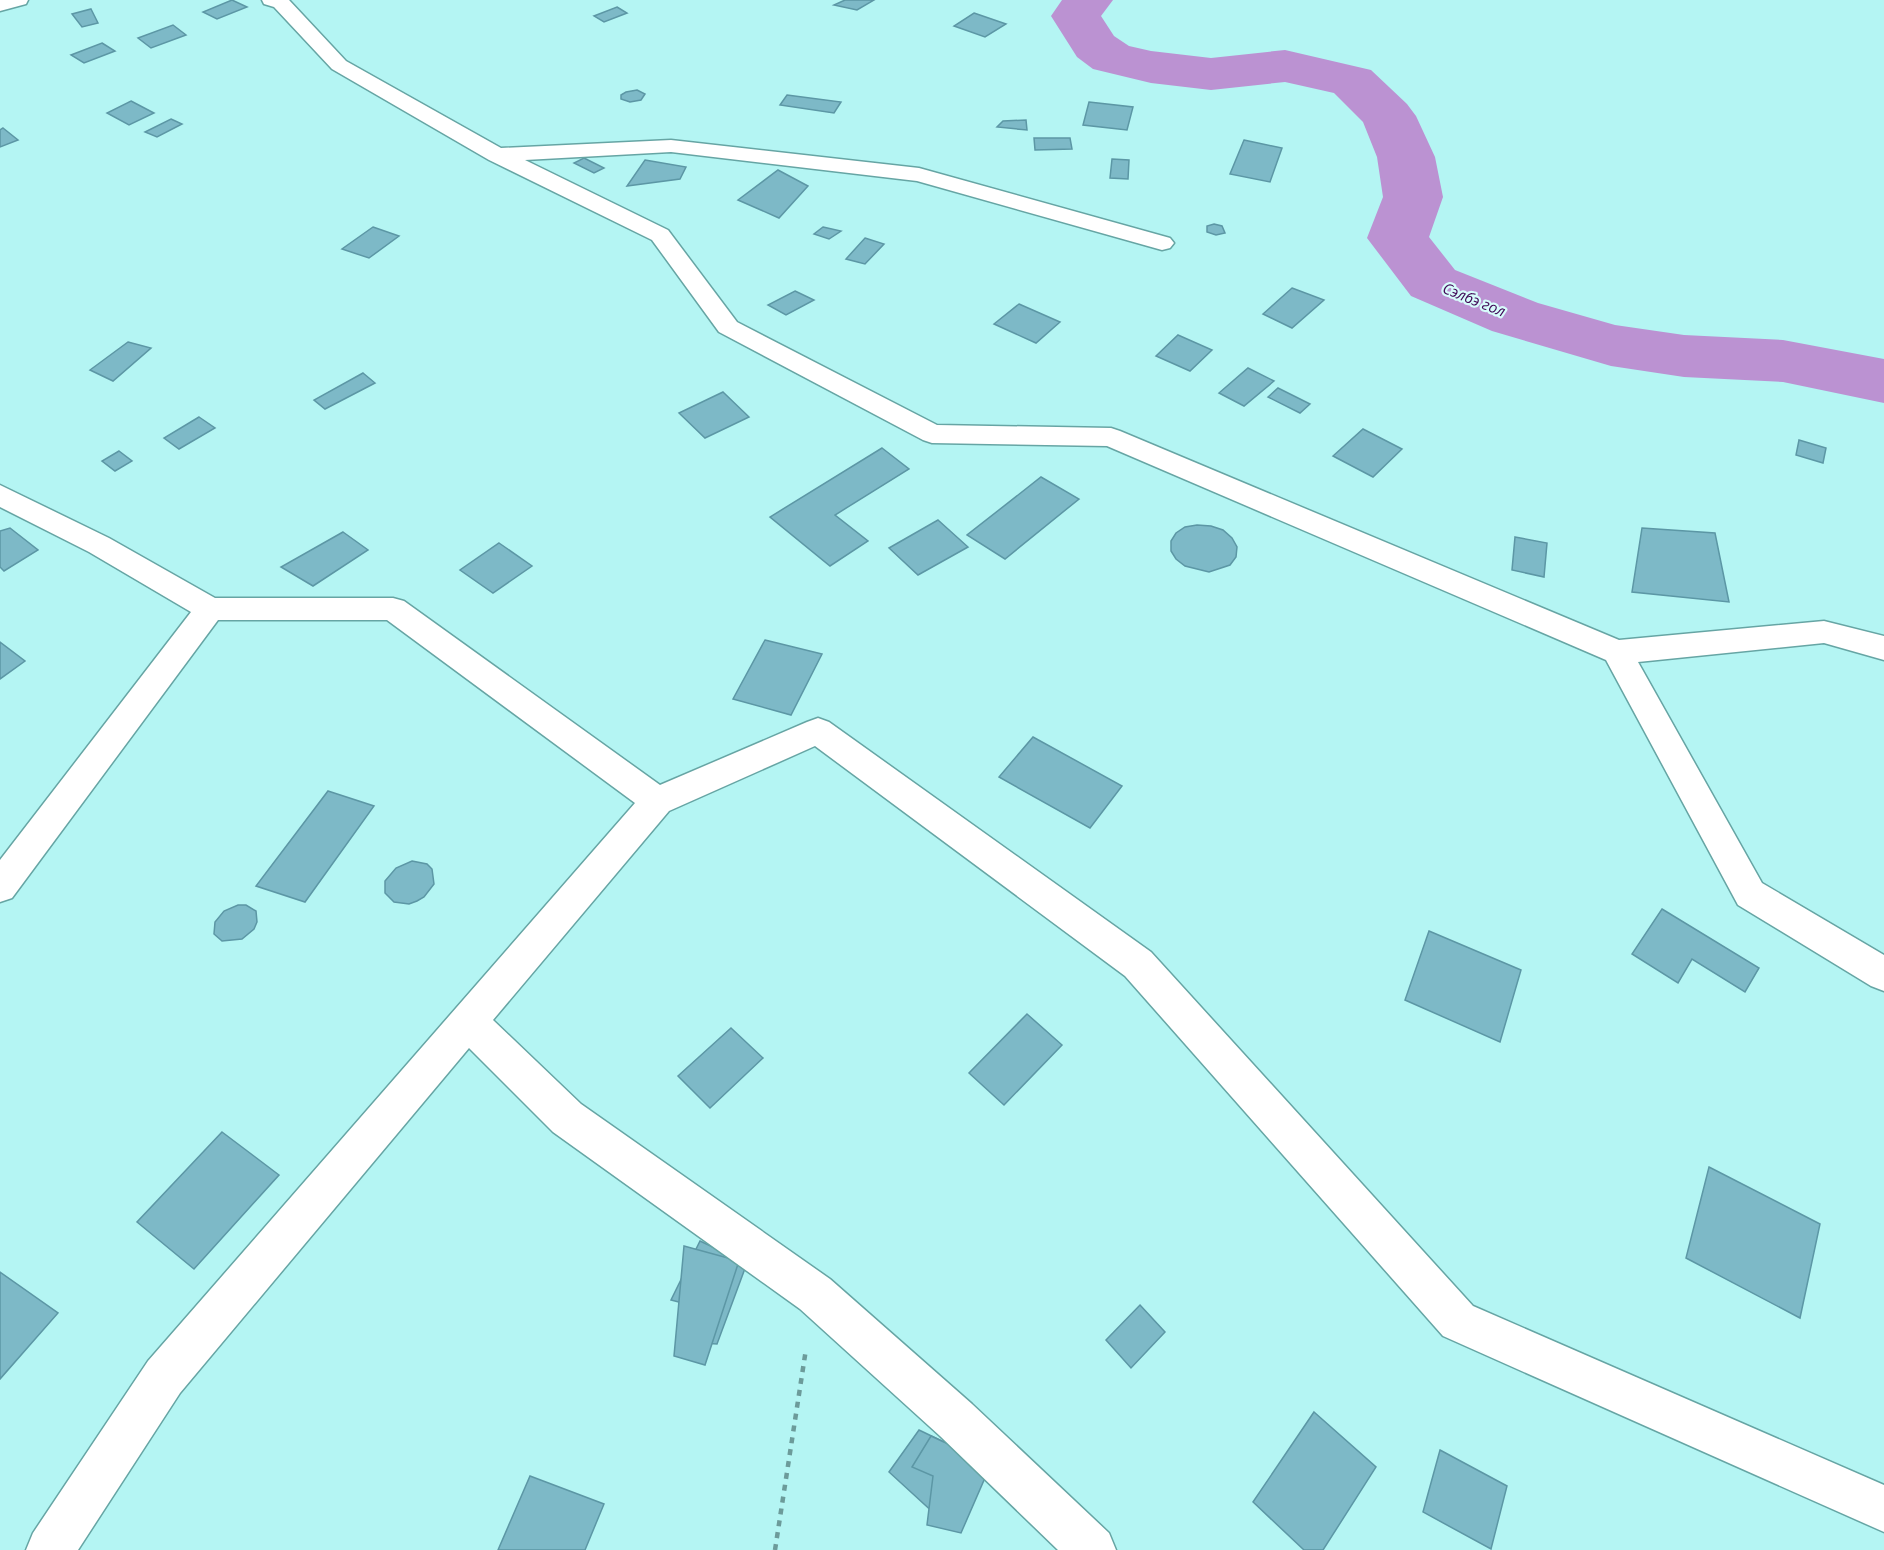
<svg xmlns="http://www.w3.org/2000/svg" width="1884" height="1550" viewBox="0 0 1884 1550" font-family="'Open Sans',sans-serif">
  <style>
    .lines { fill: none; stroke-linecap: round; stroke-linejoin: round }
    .river { fill: #bb92d2; fill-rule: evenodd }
    .building { fill: #7db9c7; stroke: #5c97a5; stroke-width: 1.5 }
    .minor-casing { stroke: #66a5a4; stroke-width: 3 }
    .path { stroke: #6c9b9a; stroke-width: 4.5; stroke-dasharray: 6 6; stroke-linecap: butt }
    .minor { fill: #fff; fill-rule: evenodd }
    .labels { text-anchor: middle; stroke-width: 4.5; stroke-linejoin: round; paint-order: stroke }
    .far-water-label { font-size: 15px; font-style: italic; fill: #3f0655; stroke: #d7fcfb }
  </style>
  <rect width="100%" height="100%" fill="#b4f5f3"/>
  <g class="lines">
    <!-- river -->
    <polygon class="river" points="1062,0 1113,0 1101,16 1114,36 1129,46 1151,51 1211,58 1285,50 1371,70 1407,104 1416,116 1435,157 1443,197 1429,237 1455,270 1538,303 1615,325 1684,335 1783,340 1884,359 1884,403 1783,382 1684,377 1611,366 1492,331 1411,296 1367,238 1383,197 1377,157 1363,122 1334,93 1285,82 1211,90 1151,83 1093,69 1077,57 1051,16"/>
  </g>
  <!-- building -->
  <g class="building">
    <polygon points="232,0 247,7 217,19 203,12"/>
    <polygon points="845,0 874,0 857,10 834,5"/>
    <polygon points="617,7 627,13 604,22 594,16"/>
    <polygon points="91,9 98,23 82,27 72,14"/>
    <polygon points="974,13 1006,24 985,37 954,26"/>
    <polygon points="173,25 186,35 151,48 138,38"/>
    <polygon points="102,43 115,51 84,63 71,55"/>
    <polygon points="637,90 645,94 641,100 630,102 621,99 621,95 626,92"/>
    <polygon points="787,95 841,102 834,113 780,105"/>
    <polygon points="131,101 154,113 129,125 107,113"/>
    <polygon points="1089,102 1133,107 1127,130 1083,125"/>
    <polygon points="171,119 182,124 157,137 145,132"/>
    <polygon points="1026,120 1027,130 997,127 1003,121"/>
    <polygon points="3,128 18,140 0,147 0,130"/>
    <polygon points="1034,138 1070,138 1072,149 1035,150"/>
    <polygon points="1244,140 1282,148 1270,182 1230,174"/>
    <polygon points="584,158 604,168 594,173 574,163"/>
    <polygon points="1112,159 1129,160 1128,179 1110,178"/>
    <polygon points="645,160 686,167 680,179 627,186"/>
    <polygon points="778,170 808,186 779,218 738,200"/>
    <polygon points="1214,224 1222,226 1225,233 1216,235 1207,232 1207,226"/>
    <polygon points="373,227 399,236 369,258 342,249"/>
    <polygon points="823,227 841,231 829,239 814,234"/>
    <polygon points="865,238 884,244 865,264 846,259"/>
    <polygon points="1292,288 1324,300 1292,328 1263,314"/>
    <polygon points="795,291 814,300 786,315 768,305"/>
    <polygon points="1019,304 1060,322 1036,343 994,324"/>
    <polygon points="1178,335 1212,350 1190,371 1156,356"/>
    <polygon points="128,342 151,348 113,381 90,370"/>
    <polygon points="1248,368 1274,381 1244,406 1219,393"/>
    <polygon points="363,373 375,383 325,409 314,400"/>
    <polygon points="1278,388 1310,404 1300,413 1268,397"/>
    <polygon points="723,392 749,417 705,438 679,413"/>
    <polygon points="199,417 215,428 179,449 164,438"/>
    <polygon points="1363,429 1402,449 1373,477 1333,456"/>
    <polygon points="1799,440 1826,448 1823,463 1796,455"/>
    <polygon points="882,448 909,469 835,515 868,541 830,566 770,517"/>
    <polygon points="119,451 132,461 115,471 102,461"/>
    <polygon points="1041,477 1079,499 1005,559 967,535"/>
    <polygon points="938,520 968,547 918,575 889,548"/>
    <polygon points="1197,525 1211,526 1223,530 1232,538 1237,547 1236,557 1230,565 1209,572 1185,566 1176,559 1171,551 1171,541 1176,533 1185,527"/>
    <polygon points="10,528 38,550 4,571 0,567 0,531"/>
    <polygon points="1642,528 1715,533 1729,602 1632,592"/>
    <polygon points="343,532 368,550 313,586 281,567"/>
    <polygon points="1515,537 1547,543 1544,577 1512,570"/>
    <polygon points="499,543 532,566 493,593 460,570"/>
    <polygon points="765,640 822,654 791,715 733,699"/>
    <polygon points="0,642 25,661 0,679"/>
    <polygon points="1033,737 1122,786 1090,828 999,777"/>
    <polygon points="328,791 374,806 305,902 256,886"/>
    <polygon points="412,861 427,864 432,869 434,884 424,897 417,901 409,904 394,902 385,893 385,881 396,868"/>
    <polygon points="238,905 246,905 256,911 257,922 254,929 242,939 222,941 214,934 215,922 224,911"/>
    <polygon points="1662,909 1759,968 1745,992 1692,959 1678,983 1632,954"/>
    <polygon points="1429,931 1521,970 1500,1042 1405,1000"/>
    <polygon points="1027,1014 1062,1045 1004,1105 969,1073"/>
    <polygon points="731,1028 763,1058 710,1108 678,1076"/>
    <polygon points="222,1132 279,1175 194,1269 137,1222"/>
    <polygon points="1709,1167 1820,1224 1800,1318 1686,1258"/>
    <polygon points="700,1241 747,1263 717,1344 685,1342 698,1307 671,1300"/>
    <polygon points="684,1246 739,1261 705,1365 674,1356"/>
    <polygon points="0,1272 58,1313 0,1379"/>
    <polygon points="1140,1305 1165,1332 1131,1368 1106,1340"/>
    <polygon points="1314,1412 1376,1467 1323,1550 1304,1550 1253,1502"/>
    <polygon points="919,1430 973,1456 948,1526 889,1472"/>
    <polygon points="931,1436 991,1464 961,1533 927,1525 933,1476 912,1467"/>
    <polygon points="1440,1450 1507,1486 1491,1549 1423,1512"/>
    <polygon points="530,1476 604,1504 585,1550 498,1550"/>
  </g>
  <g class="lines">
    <defs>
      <g id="minor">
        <polygon points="0,0 28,0 26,4 0,11"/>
        <polygon points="262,0 289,0 346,61 501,148 671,140 919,168 1170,238 1174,243 1170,248 1162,250 917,181 671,152 525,160 668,230 737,322 937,425 1111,428 1120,431 1619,640 1824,621 1884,636 1884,660 1824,643 1638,662 1762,883 1884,955 1884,991 1871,986 1738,905 1606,660 1107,446 932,443 923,440 719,332 652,240 489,160 332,69 274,7 264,4"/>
        <polygon points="0,485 109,538 215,598 393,598 404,601 660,785 807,722 818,718 829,722 1151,952 1473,1306 1884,1485 1884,1532 1443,1336 1125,976 815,746 669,811 493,1020 581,1104 830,1279 972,1404 1109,1533 1116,1550 1058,1550 940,1436 800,1309 553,1132 469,1048 180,1393 78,1550 26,1550 33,1533 148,1361 635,803 387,620 218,620 12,898 0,902 0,860 191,612 89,552 0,507"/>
      </g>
    </defs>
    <!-- minor casing -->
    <use href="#minor" class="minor-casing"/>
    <!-- path -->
    <polyline class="path" points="775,1550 806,1349"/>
    <!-- minor -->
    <use href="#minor" class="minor"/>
  </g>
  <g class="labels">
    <!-- far-water labels -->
    <g class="far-water-label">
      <text transform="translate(1474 300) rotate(22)" y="5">Сэлбэ гол</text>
    </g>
  </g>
</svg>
